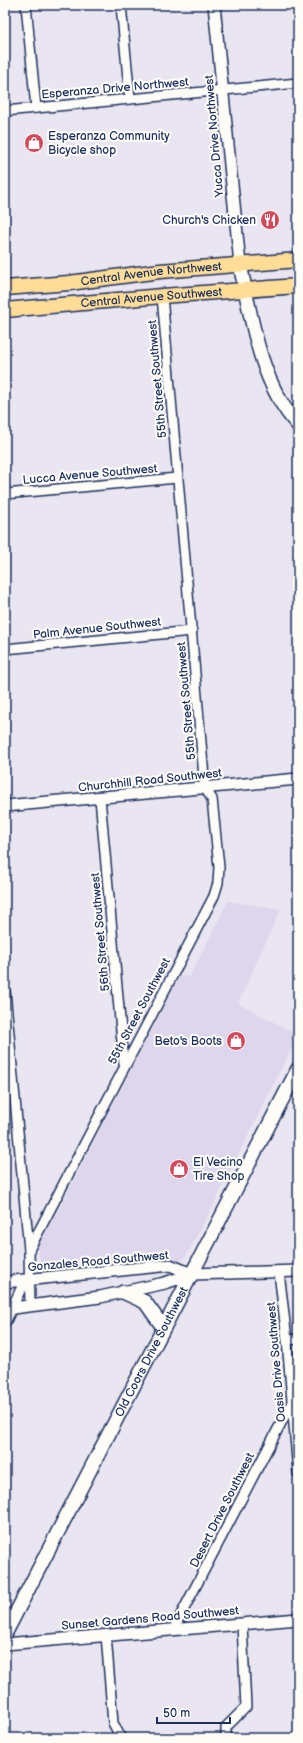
<svg xmlns="http://www.w3.org/2000/svg" width="303" height="1743" viewBox="0 0 303 1743" font-family="'Balsamiq Sans',sans-serif">
  <style>
    .built { fill: #ddd6ec }
    .lines { fill: none; stroke-linecap: round; stroke-linejoin: round }
    .minor-casing { stroke: #1b2f5e; stroke-width: 12 }
    .tertiary-casing { stroke: #1b2f5e; stroke-width: 14 }
    .secondary-casing { stroke: #1b2f5e; stroke-width: 16 }
    .primary-casing { stroke: #1b2f5e; stroke-width: 17 }
    .minor { stroke: #fdfcf7; stroke-width: 9 }
    .tertiary { stroke: #fdfcf7; stroke-width: 11 }
    .secondary { stroke: #fdfcf7; stroke-width: 13 }
    .primary { stroke: #ffdd96; stroke-width: 14 }
    .labels { text-anchor: middle; stroke-width: 4; stroke-linejoin: round; paint-order: stroke }
    .street-label { font-size: 12px; fill: #1b2f5e; stroke: #fdfcf7 }
    .poi-label { font-size: 12px; fill: #1b2f5e; stroke: #fdfcf7; text-anchor: start }
  </style>
  <rect width="100%" height="100%" fill="#eae6f1"/>
  <filter id="ink" filterUnits="userSpaceOnUse"><feTurbulence type="fractalNoise" baseFrequency=".025" numOctaves="2"/><feDisplacementMap in="SourceGraphic" scale="8" xChannelSelector="R" yChannelSelector="G"/><feConvolveMatrix kernelMatrix="1 2 1 2 8 2 1 2 1" color-interpolation-filters="sRGB"/></filter>
  <g filter="url(#ink)">
    <!-- built -->
    <polygon class="built" points="228,901 281,909 238,1003 298,1035 214,1204 186,1256 179,1262 41,1271 38,1244 62,1203 180,975 189,978"/>
    <g class="lines">
      <defs>
        <g id="minor">
          <polyline points="26,5 36,108"/>
          <polyline points="121,5 130,99"/>
          <polyline points="5,111 298,83"/>
          <polyline points="5,494 177,478"/>
          <polyline points="5,649 192,631"/>
          <polyline points="100,798 124,1064"/>
          <polyline points="5,991 29,1250 30,1306"/>
          <polyline points="29,1250 214,896 218,883 219,867 212,799 205,788 162,296"/>
          <polyline points="279,1272 287,1340 298,1473"/>
          <polyline points="5,1323 25,1280"/>
          <polyline points="287,1340 298,1339"/>
          <polyline points="174,1628 292,1402"/>
          <polyline points="106,1635 113,1723 121,1738"/>
          <polyline points="226,1738 226,1727 246,1707 242,1624"/>
        </g>
        <g id="tertiary">
          <polyline points="214,5 240,264"/>
          <polyline points="5,806 298,779"/>
          <polyline points="5,1282 170,1265 192,1274"/>
          <polyline points="5,1309 100,1297 165,1283 192,1274 298,1271"/>
          <polyline points="5,1644 298,1619"/>
        </g>
        <g id="secondary">
          <path d="M240,264c11,53 20,120 58,161"/>
          <polyline points="123,1292 145,1302 163,1327"/>
          <path id="s1" d="M5,1634l293,-565"/>
        </g>
        <g id="primary">
          <path id="s2" d="M5,288l64,-5 91,-12 138,-11"/>
          <path id="s3" d="M5,310l157,-14 136,-10"/>
        </g>
      </defs>
      <!-- minor casing -->
      <use href="#minor" class="minor-casing"/>
      <!-- tertiary casing -->
      <use href="#tertiary" class="tertiary-casing"/>
      <!-- secondary casing -->
      <use href="#secondary" class="secondary-casing"/>
      <!-- primary casing -->
      <use href="#primary" class="primary-casing"/>
      <!-- minor -->
      <use href="#minor" class="minor"/>
      <!-- tertiary -->
      <use href="#tertiary" class="tertiary"/>
      <!-- secondary -->
      <use href="#secondary" class="secondary"/>
      <!-- primary -->
      <use href="#primary" class="primary"/>
    </g>
  </g>
  <!-- icons -->
  <defs>
    <symbol id="shop-disc" viewBox="-11 -11 22 22"><circle r="9.5" fill="#d1495b" stroke="#fdfcf7"/><path d="M-5-2.5h2.3a2.7 3.5 0 0 1 5.4 0H5L5.5 6h-11ZM-1.5-2.5h3a1.5 2.3 0 0 0-3 0Z" fill="#fff"/></symbol>
    <symbol id="restaurant-disc" viewBox="-11 -11 22 22"><circle r="9.5" fill="#d1495b" stroke="#fdfcf7"/><path d="M-5-6h1v4h1v-4h1v4h1v-4h1v5L-1.5 .5V6h-2V.5L-5-1ZM5-6V6H3V1.5H1.5Q1.5-4 5-6Z" fill="#fff"/></symbol>
  </defs>
  <g fill-rule="evenodd">
    <use href="#shop-disc" x="23" y="132" width="22" height="22"/>
    <use href="#restaurant-disc" x="259" y="209" width="22" height="22"/>
    <use href="#shop-disc" x="225" y="1030" width="22" height="22"/>
    <use href="#shop-disc" x="168" y="1158" width="22" height="22"/>
  </g>
  <g class="labels">
    <!-- street labels -->
    <g class="street-label">
      <text transform="translate(115 88) rotate(-5)" y="4">Esperanza Drive Northwest</text>
      <text transform="translate(214 136) rotate(-95)" y="4">Yucca Drive Northwest</text>
      <text dy="4" stroke="none"><textPath href="#s2" startOffset="147">Central Avenue Northwest</textPath></text>
      <text dy="4" stroke="none"><textPath href="#s3" startOffset="147">Central Avenue Southwest</textPath></text>
      <text transform="translate(157 379) rotate(-95)" y="4">55th Street Southwest</text>
      <text transform="translate(90 474) rotate(-5)" y="4">Lucca Avenue Southwest</text>
      <text transform="translate(97 628) rotate(-6)" y="4">Palm Avenue Southwest</text>
      <text transform="translate(186 701) rotate(-95)" y="4">55th Street Southwest</text>
      <text transform="translate(150 780) rotate(-6)" y="4">Churchhill Road Southwest</text>
      <text transform="translate(100 932) rotate(-95)" y="4">56th Street Southwest</text>
      <text transform="translate(139 1011) rotate(-62)" y="4">55th Street Southwest</text>
      <text transform="translate(98 1261) rotate(-5)" y="4">Gonzales Road Southwest</text>
      <text dy="4" stroke="none"><textPath href="#s1" startOffset="318">Old Coors Drive Southwest</textPath></text>
      <text transform="translate(276 1362) rotate(-95)" y="4">Oasis Drive Southwest</text>
      <text transform="translate(222 1510) rotate(-63)" y="4">Desert Drive Southwest</text>
      <text transform="translate(150 1618) rotate(-5)" y="4">Sunset Gardens Road Southwest</text>
    </g>
    <!-- poi labels -->
    <g class="poi-label">
      <text x="48" y="140">Esperanza Community<tspan x="48" dy="14">Bicycle shop</tspan></text>
      <text x="256" y="224" text-anchor="end">Church's Chicken</text>
      <text x="222" y="1045" text-anchor="end">Beto's Boots</text>
      <text x="193" y="1166">El Vecino<tspan x="193" dy="14">Tire Shop</tspan></text>
    </g>
  </g>
  <!-- margin -->
  <rect width="303" height="1743" fill="none" stroke="#fdfcf7" stroke-width="20"/>
  <rect x="10" y="10" width="283" height="1723" fill="none" stroke="#1b2f5e" stroke-width="1.5" filter="url(#ink)"/>
  <!-- scale -->
  <path d="M157 1717v6h73v-6" fill="none" stroke="#1b2f5e" stroke-width="2"/>
  <text x="163" y="1717" font-size="12" fill="#1b2f5e" stroke="#fdfcf7" stroke-width="3" paint-order="stroke">50 m</text>
</svg>
